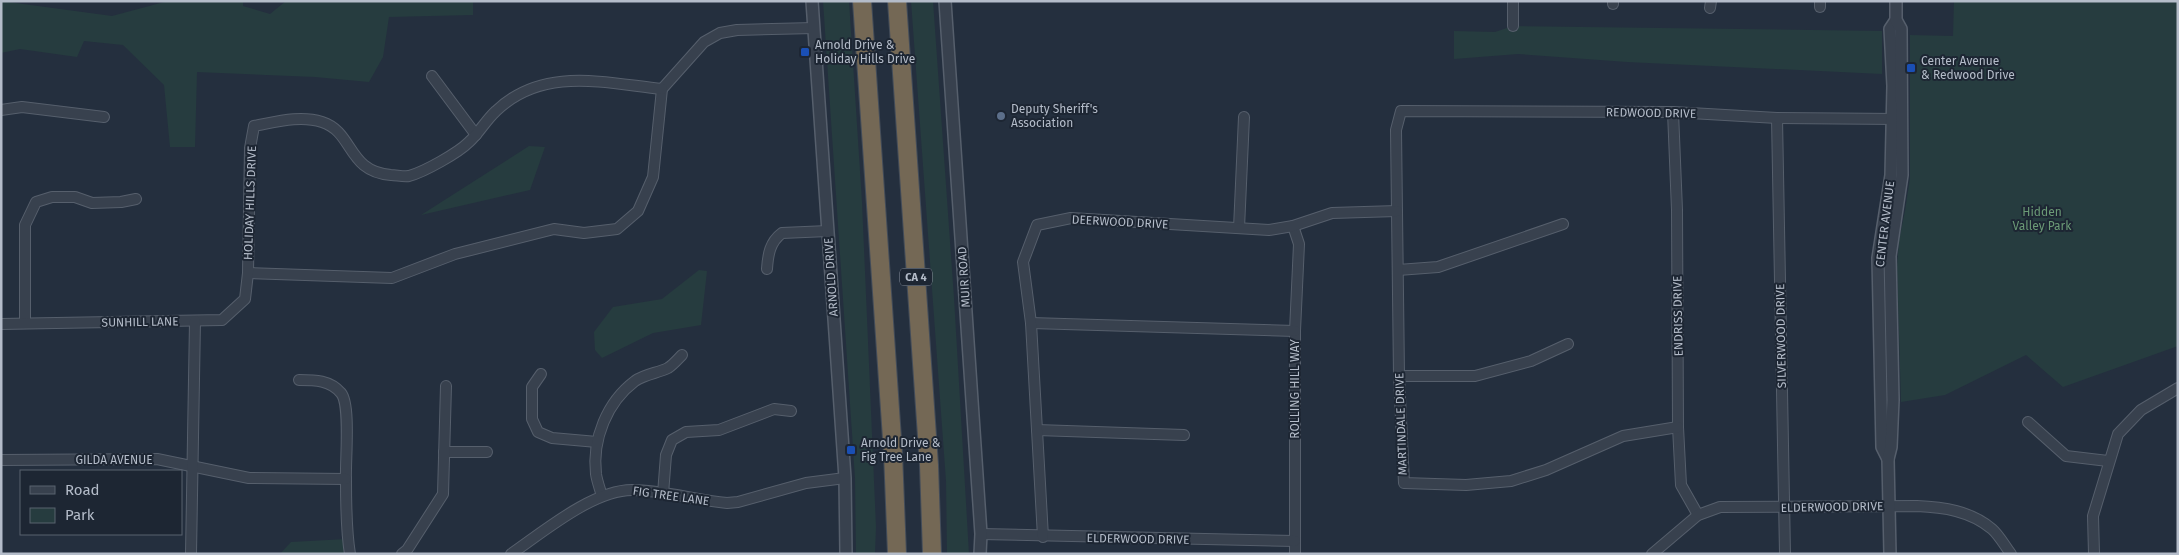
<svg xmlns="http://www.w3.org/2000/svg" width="2179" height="555" viewBox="0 0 2179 555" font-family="'Fira Sans',sans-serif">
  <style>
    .green { fill: #263c3f }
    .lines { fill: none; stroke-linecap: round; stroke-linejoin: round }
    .minor-casing { stroke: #565f6c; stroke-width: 12 }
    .tertiary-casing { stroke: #565f6c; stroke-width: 14 }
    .motorway-casing { stroke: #434c59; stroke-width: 20 }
    .minor { stroke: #38414e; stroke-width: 10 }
    .tertiary { stroke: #38414e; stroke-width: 11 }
    .motorway { stroke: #746855; stroke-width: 18 }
    .transit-dot { fill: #1a4fb4; stroke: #1d2633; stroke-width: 2 }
    .service-dot { fill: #5c6f8a; stroke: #1d2633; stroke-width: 2 }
    .labels { text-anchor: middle; stroke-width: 4; stroke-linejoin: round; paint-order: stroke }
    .shield { fill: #1d2633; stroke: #878f9c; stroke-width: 1 }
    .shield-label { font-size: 11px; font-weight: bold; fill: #b4bcc9 }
    .poi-label { font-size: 12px; fill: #b4bcc9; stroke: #1d2633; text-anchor: start }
    .street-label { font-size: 12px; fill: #b4bcc9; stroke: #1d2633 }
    .park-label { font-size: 12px; fill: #6b9a76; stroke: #1d2633 }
  </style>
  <rect width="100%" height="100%" fill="#242f3e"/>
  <!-- green -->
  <g class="green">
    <polygon points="1,1 112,16 168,1 243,1 243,6 270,14 286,1 473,1 473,15 389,17 383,57 369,82 315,77 197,72 195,147 170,147 164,85 123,45 84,41 77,57 20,49 1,53"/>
    <polygon points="823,1 849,1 862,202 876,527 875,554 856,554 855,478"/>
    <polygon points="911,1 933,1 954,298 969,554 947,554 946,481"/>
    <polygon points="1954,1 2178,1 2178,346 2063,387 2026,355 1945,395 1901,402 1897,267 1899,240 1905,211 1910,178 1910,35 1953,36"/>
    <polygon points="1513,26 1882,31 1882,74 1627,62 1518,54 1454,59 1454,31 1495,32"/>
    <polygon points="529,146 545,147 530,190 421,215"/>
    <polygon points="699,270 707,271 701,325 653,333 602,358 595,350 594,332 613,307 662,299"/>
    <polygon points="347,539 350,554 280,554 291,542"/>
  </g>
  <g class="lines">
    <defs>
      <g id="minor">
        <polyline points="1613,4 1613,1"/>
        <polyline points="1820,7 1820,1"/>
        <polyline points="1710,8 1711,1"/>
        <polyline points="1513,26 1513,1"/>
        <polyline points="432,76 476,135"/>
        <polyline points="1,110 22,107 104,117"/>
        <polyline points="1673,112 1677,210 1678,427 1681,485 1698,515"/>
        <polyline points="1777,118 1785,554"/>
        <polyline points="1293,226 1299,244 1295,331 1295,554"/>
        <polyline points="1239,228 1244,117"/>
        <path d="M767,269c1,-15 3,-27 15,-36l46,-2"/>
        <polyline points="1398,270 1438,267 1563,224"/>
        <polyline points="248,273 392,278 455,254 554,229 584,233 617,229 638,211 653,177 662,89 704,42 720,33 737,30 814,28"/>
        <polyline points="25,323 25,225 36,202 52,197 75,197 92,203 121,202 136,199"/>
        <polyline points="1031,323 1295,331"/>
        <path d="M1,324l221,-4 23,-21 3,-26 2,-125 4,-22c22,-4 46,-11 68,-4 32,10 25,50 69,53 5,0 13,2 18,1 15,-4 49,-23 60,-34 10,-9 17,-22 27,-31 47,-45 108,-28 166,-22"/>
        <polyline points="541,374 532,387 532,419 538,432 552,438 597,442"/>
        <polyline points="1399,376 1475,376 1531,361 1568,344"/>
        <path d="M299,380c16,0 31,0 42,13 10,12 4,69 5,88 0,24 0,49 4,73"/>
        <polyline points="2028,422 2066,456 2108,461"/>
        <polyline points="1678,427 1623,436 1546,470 1511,481 1466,485 1404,483 1399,376 1396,130 1401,111 1673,112 1777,118 1898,119"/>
        <polyline points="1037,430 1184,435"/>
        <polyline points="444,452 487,452"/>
        <polyline points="1,460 157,459 249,478 346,479"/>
        <polyline points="663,494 666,455 672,440 686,432 719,430 774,409 791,411"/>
        <path d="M602,496c-2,-7 -5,-15 -6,-22 -4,-35 11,-72 39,-93 10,-7 23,-8 33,-13 5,-3 10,-9 14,-13"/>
        <polyline points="981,534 1295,541"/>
        <polyline points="1043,537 1031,323 1023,262 1037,225 1071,218 1269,230 1293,226 1332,213 1397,211"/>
        <polyline points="191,554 195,321"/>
        <polyline points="402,554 407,550 443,494 446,386"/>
        <path d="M511,554c32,-22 82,-64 121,-64 31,0 63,10 95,13l11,-1 68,-19 39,-5"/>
        <path d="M1652,554l46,-39 22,-8 197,-1c26,1 54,5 75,23 7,6 13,17 19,25"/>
        <polyline points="2094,554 2093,516 2118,434 2141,410 2178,388"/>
      </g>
      <g id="tertiary">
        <polyline points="812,1 845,478 846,554"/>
        <polyline points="945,1 981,534 980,554"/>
        <polyline points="1888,459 1882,447 1878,258 1891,175 1893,86 1890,29 1896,20"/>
        <polyline points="1890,554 1888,459 1891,447 1893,400 1890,256 1902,175 1901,29 1896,20 1896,1"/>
      </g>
      <g id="motorway">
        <polyline points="862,1 893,453 897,554"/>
        <polyline points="897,1 929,465 932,554"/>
      </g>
    </defs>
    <!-- minor casing -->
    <use href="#minor" class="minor-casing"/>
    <!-- tertiary casing -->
    <use href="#tertiary" class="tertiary-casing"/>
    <!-- motorway casing -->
    <use href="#motorway" class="motorway-casing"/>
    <!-- minor -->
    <use href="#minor" class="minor"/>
    <!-- tertiary -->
    <use href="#tertiary" class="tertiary"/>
    <!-- motorway -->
    <use href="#motorway" class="motorway"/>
  </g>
  <!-- markers -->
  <g class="transit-dot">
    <rect x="800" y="47" width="10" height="10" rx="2.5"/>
    <rect x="1906" y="63" width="10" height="10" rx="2.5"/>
    <rect x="846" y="445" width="10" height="10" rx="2.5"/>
  </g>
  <circle class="service-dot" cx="1001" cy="116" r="5"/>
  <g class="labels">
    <!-- shield labels -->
    <rect class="shield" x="900" y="268.5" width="32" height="17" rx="4"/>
    <g class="shield-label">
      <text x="916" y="281">CA 4</text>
    </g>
    <!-- poi labels -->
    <g class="poi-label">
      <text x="815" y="49">Arnold Drive &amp;<tspan x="815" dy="14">Holiday Hills Drive</tspan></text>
      <text x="1921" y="65">Center Avenue<tspan x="1921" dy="14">&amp; Redwood Drive</tspan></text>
      <text x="1011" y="113">Deputy Sheriff's<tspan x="1011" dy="14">Association</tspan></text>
      <text x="861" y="447">Arnold Drive &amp;<tspan x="861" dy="14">Fig Tree Lane</tspan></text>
    </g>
    <!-- street labels -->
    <g class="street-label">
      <text transform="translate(1651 113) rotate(1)" y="4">REDWOOD DRIVE</text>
      <text transform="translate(250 203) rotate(-88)" y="4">HOLIDAY HILLS DRIVE</text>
      <text transform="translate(1120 222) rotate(3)" y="4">DEERWOOD DRIVE</text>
      <text transform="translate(1885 224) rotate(-83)" y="4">CENTER AVENUE</text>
      <text transform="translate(831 277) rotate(-94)" y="4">ARNOLD DRIVE</text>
      <text transform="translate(964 277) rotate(-94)" y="4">MUIR ROAD</text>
      <text transform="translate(1678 316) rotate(-91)" y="4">ENDRISS DRIVE</text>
      <text transform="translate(140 322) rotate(-1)" y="4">SUNHILL LANE</text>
      <text transform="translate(1781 336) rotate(-91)" y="4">SILVERWOOD DRIVE</text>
      <text transform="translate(1295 389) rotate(-90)" y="4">ROLLING HILL WAY</text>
      <text transform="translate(1401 424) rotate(-92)" y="4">MARTINDALE DRIVE</text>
      <text x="114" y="464">GILDA AVENUE</text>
      <text transform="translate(671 496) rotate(8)" y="4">FIG TREE LANE</text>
      <text transform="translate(1832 507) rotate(-1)" y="4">ELDERWOOD DRIVE</text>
      <text transform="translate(1138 539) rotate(1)" y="4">ELDERWOOD DRIVE</text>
    </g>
    <!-- park labels -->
    <g class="park-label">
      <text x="2042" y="216">Hidden<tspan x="2042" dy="14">Valley Park</tspan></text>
    </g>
  </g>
  <!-- border -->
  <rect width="2179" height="555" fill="none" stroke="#b4bcc9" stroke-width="5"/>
  <!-- legend -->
  <rect x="20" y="470" width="162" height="65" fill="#1d2633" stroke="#59626f"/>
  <rect x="30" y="486" width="25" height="8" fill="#38414e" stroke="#59626f"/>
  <text x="65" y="495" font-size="15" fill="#b4bcc9">Road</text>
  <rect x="30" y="508" width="25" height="15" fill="#263c3f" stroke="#59626f"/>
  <text x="65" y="520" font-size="15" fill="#b4bcc9">Park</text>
</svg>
